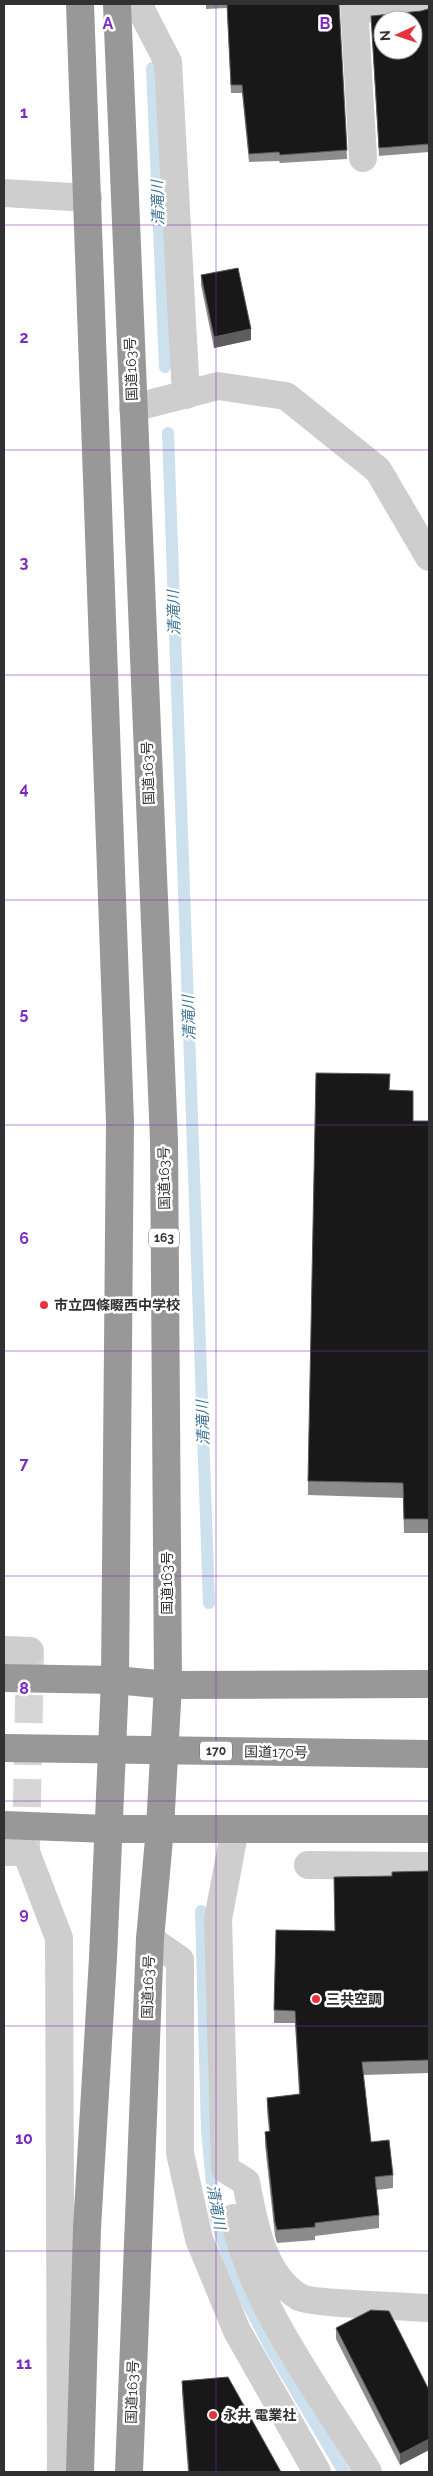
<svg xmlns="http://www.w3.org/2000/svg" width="433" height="2476" viewBox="0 0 433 2476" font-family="Raleway,'Noto Sans JP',sans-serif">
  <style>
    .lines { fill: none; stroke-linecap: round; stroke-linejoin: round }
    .stream { stroke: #cce0ed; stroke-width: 12 }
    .minor-tunnel { stroke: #d6d6d6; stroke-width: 28; stroke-dasharray: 28 14; stroke-linecap: butt }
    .minor { stroke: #cecece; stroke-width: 28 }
    .highway { stroke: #989898; stroke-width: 28 }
    .highway-bridge { stroke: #989898; stroke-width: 28 }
    .wall { fill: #8c8c8c }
    .shaded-wall { fill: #5d5d5d }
    .building { fill: #181818; stroke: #5d5d5d; fill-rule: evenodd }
    .grid { fill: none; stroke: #7b2cbf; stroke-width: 1; stroke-opacity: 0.55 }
    .poi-dot { fill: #e8333f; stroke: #fff; stroke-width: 2 }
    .labels { text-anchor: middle; stroke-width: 5; stroke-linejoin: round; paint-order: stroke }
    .shield { fill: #fff; stroke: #6f6f6f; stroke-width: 1 }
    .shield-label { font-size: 12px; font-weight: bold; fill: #313131 }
    .street-label { font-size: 14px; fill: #313131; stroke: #fff }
    .poi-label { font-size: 14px; font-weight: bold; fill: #313131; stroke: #fff; text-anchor: start }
    .water-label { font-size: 15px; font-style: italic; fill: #3d7295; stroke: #fff }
    .grid-label { font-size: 16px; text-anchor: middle; font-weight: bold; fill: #7b2cbf; stroke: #fff; stroke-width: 5; stroke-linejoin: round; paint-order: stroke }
  </style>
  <rect width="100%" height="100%" fill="#fff"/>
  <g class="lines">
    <!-- stream -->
    <g class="stream">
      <polyline points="152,68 165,367"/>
      <polyline points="168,433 209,1603"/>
      <polyline points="201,1911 207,2130 215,2217 234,2277 271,2349 344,2472"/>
    </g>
    <!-- minor-tunnel -->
    <polyline class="minor-tunnel" points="26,1849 30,1655"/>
    <!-- minor -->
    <g class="minor">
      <polyline points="138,4 168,62 186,395"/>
      <polyline points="354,4 363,158"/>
      <polyline points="355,10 419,4"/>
      <polyline points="4,193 88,198"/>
      <polyline points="133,408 218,386 286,396 378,470 429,557"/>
      <polyline points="4,1650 30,1651"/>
      <path d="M235,1829l-17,90 7,250 21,13c8,41 16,92 53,115 9,6 112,10 130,11"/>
      <polyline points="4,1852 26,1852 59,1938 61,2472"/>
      <polyline points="308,1865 429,1866"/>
      <polyline points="150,1939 180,1960 180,2153 199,2239 237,2331 317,2472"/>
      <path d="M234,2218c20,90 87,176 134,254"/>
    </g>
    <!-- highway -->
    <g class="highway">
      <polyline points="80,4 120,1122 115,1680 103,1958 87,2228 80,2472"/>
      <polyline points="117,4 164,1141 168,1685 160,1828 150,1939 129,2472"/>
      <polyline points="4,1678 115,1680 168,1685 429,1684"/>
      <polyline points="4,1825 107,1829 429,1829"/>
    </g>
    <!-- highway-bridge -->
    <polyline class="highway-bridge" points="4,1748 429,1754"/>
  </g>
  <!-- wall -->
  <g class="wall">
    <polygon points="206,4 339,4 347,159 280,163 279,161 249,162 242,93 231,93 227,8 206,9"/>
    <polygon points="429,7 429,152 379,156 371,16 421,11 428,9"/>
    <polygon points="201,275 251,340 214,348 201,285"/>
    <polygon points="390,1090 413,1121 429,1121 429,1533 404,1533 403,1498 308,1495 308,1481"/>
    <polygon points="429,1871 429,2073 363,2075 371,2142 393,2175 393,2188 376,2190 379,2215 379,2228 315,2236 315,2240 277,2243 275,2236 265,2145 265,2132 269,2131 267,2111 267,2098 299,2094 295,2023 274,2023 276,1930 335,1931 334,1877 392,1876"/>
    <polygon points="336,2328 429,2390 429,2450 400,2465 336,2339"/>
    <polygon points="182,2381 281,2472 188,2472 182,2392"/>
  </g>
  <!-- shaded-wall -->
  <g class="shaded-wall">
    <polygon points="251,329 251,340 214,348 214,337"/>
    <polygon points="429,2439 429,2450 400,2465 400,2454"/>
  </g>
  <!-- building -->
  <g class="building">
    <polygon points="227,4 339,4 347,150 280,155 279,152 249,154 242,85 231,85"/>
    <path d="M429,7v137l-50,4 -8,-132 50,-5 7,-2zM383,20h30v30h-30z"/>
    <polygon points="238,268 251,329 214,337 201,275"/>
    <polygon points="316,1073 390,1074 389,1090 413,1091 413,1121 429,1121 429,1519 404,1519 403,1483 308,1481"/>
    <polygon points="429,1871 429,2060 362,2062 371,2142 389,2140 393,2175 375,2177 379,2215 315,2223 315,2227 277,2230 275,2223 265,2132 270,2131 267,2098 300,2094 295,2011 274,2010 276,1930 335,1931 334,1877 392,1876 392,1872"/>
    <polygon points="371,2310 389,2311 429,2390 429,2439 400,2454 336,2328"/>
    <polygon points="228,2377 281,2472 189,2472 182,2381"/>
  </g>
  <!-- grid -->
  <path class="grid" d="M216,4v2468M4,225h425M4,450h425M4,675h425M4,900h425M4,1125h425M4,1351h425M4,1576h425M4,1801h425M4,2026h425M4,2251h425"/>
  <!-- markers -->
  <g class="poi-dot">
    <circle cx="44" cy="1305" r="5"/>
    <circle cx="316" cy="1999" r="5"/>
    <circle cx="213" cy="2415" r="5"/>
  </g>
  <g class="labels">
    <!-- shield labels -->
    <g class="shield">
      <rect x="149" y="1228.5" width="30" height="19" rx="4"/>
      <rect x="200" y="1741.5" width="32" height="19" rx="4"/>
    </g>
    <g class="shield-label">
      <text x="164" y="1242">163</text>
      <text x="216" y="1755">170</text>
    </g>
    <!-- street labels -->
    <g class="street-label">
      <text transform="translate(131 369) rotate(-92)" y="5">国道163号</text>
      <text transform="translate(148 773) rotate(-92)" y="5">国道163号</text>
      <text transform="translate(164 1178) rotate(-91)" y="5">国道163号</text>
      <text transform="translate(167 1583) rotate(-90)" y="5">国道163号</text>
      <text transform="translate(276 1752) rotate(1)" y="5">国道170号</text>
      <text transform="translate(148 1987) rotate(-88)" y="5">国道163号</text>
      <text transform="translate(132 2392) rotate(-88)" y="5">国道163号</text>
    </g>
    <!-- poi labels -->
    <g class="poi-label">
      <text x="54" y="1310">市立四條畷西中学校</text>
      <text x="326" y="2004">三共空調</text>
      <text x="223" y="2420">永井 電業社</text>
    </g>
    <!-- water labels -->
    <g class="water-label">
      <text transform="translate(158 203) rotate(-92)" y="5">清滝川</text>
      <text transform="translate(174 613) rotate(-92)" y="5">清滝川</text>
      <text transform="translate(189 1018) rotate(-92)" y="5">清滝川</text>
      <text transform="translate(203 1423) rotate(-92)" y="5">清滝川</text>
      <text transform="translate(216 2207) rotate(80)" y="5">清滝川</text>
    </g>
  </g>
  <g class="grid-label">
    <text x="108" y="29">A</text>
    <text x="325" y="29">B</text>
    <text x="24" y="118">1</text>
    <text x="24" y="343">2</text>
    <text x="24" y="568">3</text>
    <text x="24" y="794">4</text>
    <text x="24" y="1019">5</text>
    <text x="24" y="1244">6</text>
    <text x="24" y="1469">7</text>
    <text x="24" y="1694">8</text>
    <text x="24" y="1919">9</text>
    <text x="24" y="2144">10</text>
    <text x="24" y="2369">11</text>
  </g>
  <!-- border -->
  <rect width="433" height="2476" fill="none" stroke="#313131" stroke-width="10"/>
  <!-- north arrow -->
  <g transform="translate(398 35) rotate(267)"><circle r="24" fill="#ffffff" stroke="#adadad"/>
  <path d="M0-4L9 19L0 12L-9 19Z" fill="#e8333f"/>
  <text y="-8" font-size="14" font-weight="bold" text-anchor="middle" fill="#313131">N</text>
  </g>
</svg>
